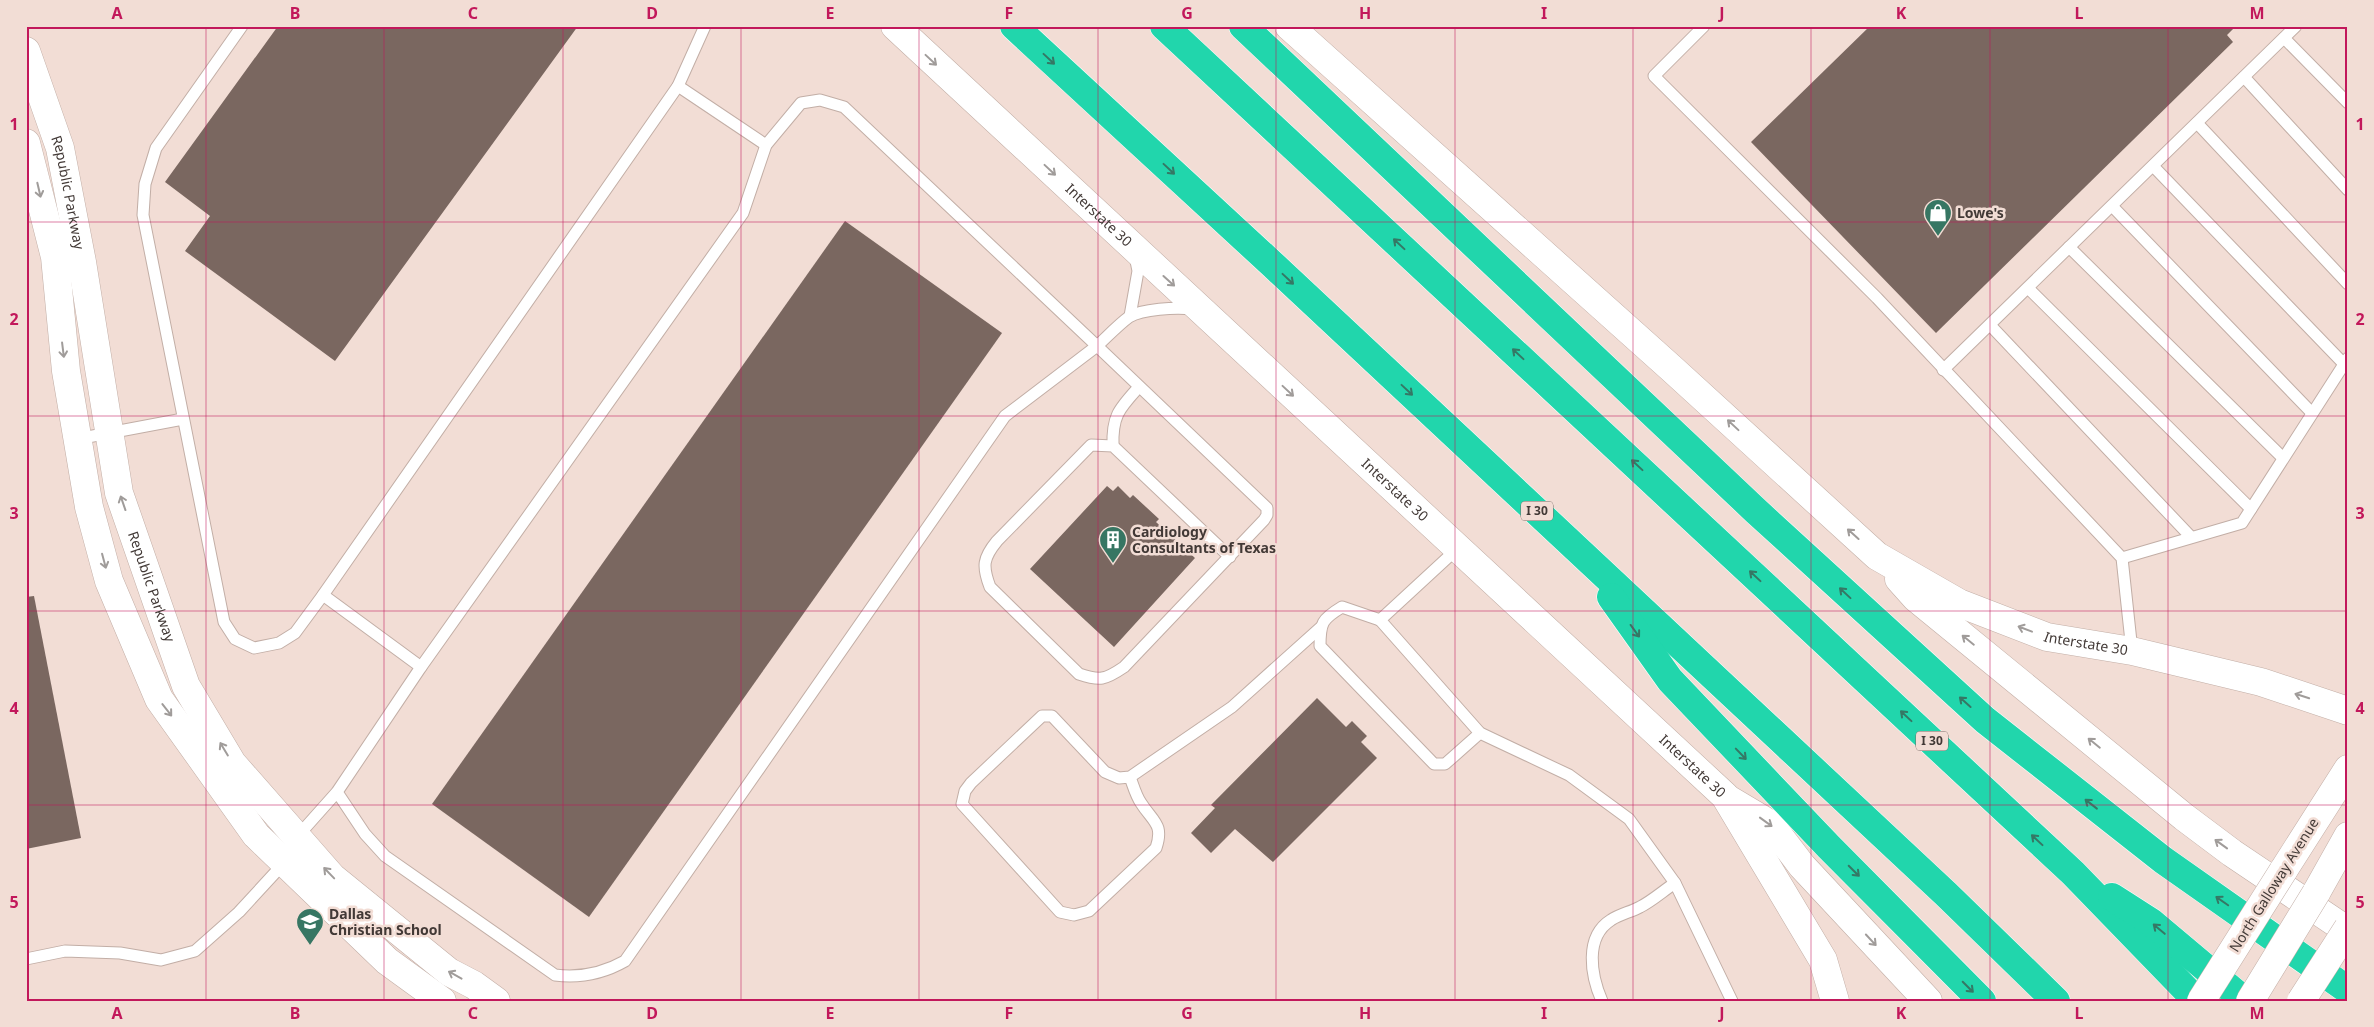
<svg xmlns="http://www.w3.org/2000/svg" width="2374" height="1027" viewBox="0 0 2374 1027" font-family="'Noto Sans',sans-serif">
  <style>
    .building { fill: #7a6760 }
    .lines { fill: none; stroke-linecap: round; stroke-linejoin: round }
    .lane-casing { stroke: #c2aea6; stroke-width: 13 }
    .secondary-casing { stroke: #c2aea6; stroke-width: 29 }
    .highway-casing { stroke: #fff; stroke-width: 29 }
    .lane { stroke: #fff; stroke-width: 11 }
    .secondary { stroke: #fff; stroke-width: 28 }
    .highway { stroke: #21d6ac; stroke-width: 28 }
    .secondary-bridge-casing { stroke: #c2aea6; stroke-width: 29; stroke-linecap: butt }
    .secondary-bridge { stroke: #fff; stroke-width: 28 }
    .oneway { stroke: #357865 }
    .oneway2 { stroke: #a09c9a }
    .grid { fill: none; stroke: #c2185b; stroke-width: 1; stroke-opacity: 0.55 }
    .labels { text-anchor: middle; stroke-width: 5; stroke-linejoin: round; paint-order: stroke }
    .shield { fill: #f2ddd5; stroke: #776a66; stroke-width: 1 }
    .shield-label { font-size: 12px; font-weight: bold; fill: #423936 }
    .street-label { font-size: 14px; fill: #423936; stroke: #f2ddd5 }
    .poi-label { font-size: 14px; font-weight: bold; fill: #423936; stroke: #f2ddd5; text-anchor: start }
    .neatline { fill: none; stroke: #c2185b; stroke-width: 2 }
    .grid-label { font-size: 16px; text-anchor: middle; font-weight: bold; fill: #c2185b }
  </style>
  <rect width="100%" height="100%" fill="#f2ddd5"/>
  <!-- building -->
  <g class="building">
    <polygon points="278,26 578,26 335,361 185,251 210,216 165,182"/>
    <polygon points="1870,26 2236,26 2227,35 2233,42 1936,333 1751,142"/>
    <polygon points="845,221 1002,333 589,917 432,804"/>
    <polygon points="1107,486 1113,491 1118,486 1130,498 1133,495 1159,519 1156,522 1195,558 1114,647 1030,569"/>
    <polygon points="34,596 81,838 26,849 26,597"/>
    <polygon points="1317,698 1346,727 1352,721 1367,736 1361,742 1377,758 1273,862 1235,829 1211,853 1191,833 1215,808 1211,805"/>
  </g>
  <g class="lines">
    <defs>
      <g id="lane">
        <polyline points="242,26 156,148 145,184 143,215 224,622 235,639 254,648 279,643 295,633 323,595 678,86 705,26"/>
        <polyline points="1704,26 1654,76 1877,298 2122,558 2132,651"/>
        <polyline points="2284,38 2348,103"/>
        <polyline points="2244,77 2348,190"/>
        <polyline points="678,86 766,145"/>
        <polyline points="2197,123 2348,284"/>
        <polyline points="2153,166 2344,364"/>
        <polyline points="2112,206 2312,413"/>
        <polyline points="2069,247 2283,458"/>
        <polyline points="2028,288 2251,509"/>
        <path d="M1192,309c-16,-2 -50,0 -63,8 -11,8 -22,20 -32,29l170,162v7l-3,5 -140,147c-19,13 -24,14 -45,7l-89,-87c-8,-21 -7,-29 7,-46l94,-96 22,1 117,111"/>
        <polyline points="1130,316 1138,271 1135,256"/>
        <polyline points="1990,325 2191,537"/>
        <polyline points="1943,370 2296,26"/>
        <polyline points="77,439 183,419"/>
        <path d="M1113,446c-1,-30 6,-37 25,-58"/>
        <polyline points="1457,549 1380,620 1480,733 1569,775 1629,819 1675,883 1732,1001"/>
        <polyline points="2122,558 2242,523 2348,358"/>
        <polyline points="323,595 421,667"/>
        <path d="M1380,620l-38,-13c-20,12 -22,16 -22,39l114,118h11l35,-31"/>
        <path d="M1130,777c3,8 6,19 11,26 12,19 23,21 15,45l-67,63 -15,4 -14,-3 -98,-108 3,-13 6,-8 71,-67h10l53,56 14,6 11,-1 102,-70 88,-79"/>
        <path d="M296,838l41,-46 84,-125 322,-454 23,-68 35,-42 19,-3 24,7 253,239 -92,70 -380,545c-21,12 -46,17 -70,14l-170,-119 -20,-22 -28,-42"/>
        <polyline points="26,959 65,951 120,953 161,960 195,951 239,912 285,862"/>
        <path d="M1602,1001c-11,-25 -18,-64 9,-81 9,-6 20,-8 29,-13 12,-6 23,-16 35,-24"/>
      </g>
      <g id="secondary">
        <path id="s1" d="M895,26l830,770 98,164 12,41"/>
        <path id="s2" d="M1289,26l382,342 206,188 82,47 88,34 85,14 129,31 87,29"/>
        <path id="s3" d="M26,51l34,97 22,114 37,231 67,193 46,77 100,114 117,95 25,13 22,16"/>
        <polyline points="26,143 55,257 66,371 89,507 109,581 159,699 256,835 387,961 442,1001"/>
        <polyline points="1899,579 1916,598 2184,817 2232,853 2348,931"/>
        <polyline points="1728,799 1770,824 1802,866 1928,1001"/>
        <polyline points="2283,871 2348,769"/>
        <polyline points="2316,893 2348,836"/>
      </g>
      <g id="highway">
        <polyline points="1014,26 1272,264 1946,894 2056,1001"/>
        <polyline points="1164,26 2073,873 2197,1001"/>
        <polyline points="1243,26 1756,511 1985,720 2163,860 2348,990"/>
        <polyline points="1611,597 1670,680 1829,847 1982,1001"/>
        <polyline points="2112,897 2151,922 2245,1001"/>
      </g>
    </defs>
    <!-- lane casing -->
    <use href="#lane" class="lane-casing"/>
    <!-- secondary casing -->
    <use href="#secondary" class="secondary-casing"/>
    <!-- highway casing -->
    <use href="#highway" class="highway-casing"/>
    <!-- lane -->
    <use href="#lane" class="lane"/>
    <!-- secondary -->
    <use href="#secondary" class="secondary"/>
    <!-- highway -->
    <use href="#highway" class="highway"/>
    <defs>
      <g id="secondary-bridge">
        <polyline points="2201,1001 2283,871"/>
        <polyline points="2250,1001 2316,893"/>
        <polyline points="2301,1001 2348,928"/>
      </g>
    </defs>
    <!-- secondary-bridge casing -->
    <use href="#secondary-bridge" class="secondary-bridge-casing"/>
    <!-- secondary-bridge -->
    <use href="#secondary-bridge" class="secondary-bridge"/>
  </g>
  <!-- one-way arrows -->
  <defs><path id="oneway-shaft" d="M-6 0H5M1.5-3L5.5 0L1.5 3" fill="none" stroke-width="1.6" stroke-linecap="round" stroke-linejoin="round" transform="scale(1.25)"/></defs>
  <g class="oneway">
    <use href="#oneway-shaft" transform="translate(1049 59) rotate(43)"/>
    <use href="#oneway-shaft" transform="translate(1169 169) rotate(43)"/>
    <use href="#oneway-shaft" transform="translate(1399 244) rotate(-137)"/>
    <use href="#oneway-shaft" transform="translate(1288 279) rotate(43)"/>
    <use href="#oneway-shaft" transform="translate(1518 354) rotate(-137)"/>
    <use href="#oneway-shaft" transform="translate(1407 390) rotate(43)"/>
    <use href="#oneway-shaft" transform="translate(1637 465) rotate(-137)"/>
    <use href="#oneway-shaft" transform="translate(1755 576) rotate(-137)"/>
    <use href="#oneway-shaft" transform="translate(1845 593) rotate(-137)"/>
    <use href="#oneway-shaft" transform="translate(1635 631) rotate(54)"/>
    <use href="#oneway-shaft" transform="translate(1965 702) rotate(-138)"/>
    <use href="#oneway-shaft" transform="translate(1906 716) rotate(-137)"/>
    <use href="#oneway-shaft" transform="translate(1741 754) rotate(46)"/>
    <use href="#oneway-shaft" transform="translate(2091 804) rotate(-142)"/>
    <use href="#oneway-shaft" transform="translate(2037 840) rotate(-137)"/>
    <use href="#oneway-shaft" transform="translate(1854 871) rotate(45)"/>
    <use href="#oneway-shaft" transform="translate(2222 901) rotate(-145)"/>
    <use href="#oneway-shaft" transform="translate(2159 929) rotate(-140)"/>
    <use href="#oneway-shaft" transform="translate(1968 987) rotate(45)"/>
  </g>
  <g class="oneway2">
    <use href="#oneway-shaft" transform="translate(931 60) rotate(43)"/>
    <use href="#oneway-shaft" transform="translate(1050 170) rotate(43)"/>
    <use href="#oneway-shaft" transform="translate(39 190) rotate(77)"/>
    <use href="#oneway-shaft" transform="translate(1169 281) rotate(42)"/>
    <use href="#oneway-shaft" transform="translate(63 350) rotate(83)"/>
    <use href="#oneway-shaft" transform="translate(1288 391) rotate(43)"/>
    <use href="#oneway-shaft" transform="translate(1733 425) rotate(-137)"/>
    <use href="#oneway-shaft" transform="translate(123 503) rotate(-109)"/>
    <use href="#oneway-shaft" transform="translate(1853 534) rotate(-138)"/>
    <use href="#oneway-shaft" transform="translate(104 561) rotate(75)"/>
    <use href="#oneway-shaft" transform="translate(2025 629) rotate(-159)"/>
    <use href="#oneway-shaft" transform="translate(1968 640) rotate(-141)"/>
    <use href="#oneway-shaft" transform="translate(2302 696) rotate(-162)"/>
    <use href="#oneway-shaft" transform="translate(167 710) rotate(52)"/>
    <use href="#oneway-shaft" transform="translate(2094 743) rotate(-141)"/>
    <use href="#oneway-shaft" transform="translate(224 749) rotate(-121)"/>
    <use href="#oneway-shaft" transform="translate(1766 822) rotate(36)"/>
    <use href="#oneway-shaft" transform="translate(2221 844) rotate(-144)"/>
    <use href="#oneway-shaft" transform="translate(329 873) rotate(-134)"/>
    <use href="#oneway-shaft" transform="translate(1871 940) rotate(47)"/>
    <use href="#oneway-shaft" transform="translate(455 975) rotate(-151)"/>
  </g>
  <!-- grid -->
  <path class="grid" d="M206,26v975M384,26v975M563,26v975M741,26v975M919,26v975M1098,26v975M1276,26v975M1455,26v975M1633,26v975M1811,26v975M1990,26v975M2168,26v975M26,222h2322M26,416h2322M26,611h2322M26,805h2322"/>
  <!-- icons -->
  <defs>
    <symbol id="shop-pin" viewBox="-11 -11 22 30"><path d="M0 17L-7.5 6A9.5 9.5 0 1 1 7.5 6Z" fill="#377663" stroke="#f2ddd5"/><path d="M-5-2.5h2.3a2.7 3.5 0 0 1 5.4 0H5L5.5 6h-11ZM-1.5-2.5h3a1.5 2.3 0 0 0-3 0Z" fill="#fff"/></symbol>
    <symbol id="building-pin" viewBox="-11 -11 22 30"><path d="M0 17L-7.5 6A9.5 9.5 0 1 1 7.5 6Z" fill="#377663" stroke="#f2ddd5"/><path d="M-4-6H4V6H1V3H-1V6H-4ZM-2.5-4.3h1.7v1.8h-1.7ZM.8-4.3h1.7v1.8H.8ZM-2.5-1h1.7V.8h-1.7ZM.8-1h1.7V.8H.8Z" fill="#fff"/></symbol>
    <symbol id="school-pin" viewBox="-11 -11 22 30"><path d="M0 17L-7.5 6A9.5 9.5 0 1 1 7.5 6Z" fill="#377663" stroke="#f2ddd5"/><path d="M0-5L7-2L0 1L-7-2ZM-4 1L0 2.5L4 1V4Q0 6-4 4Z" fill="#fff"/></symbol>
  </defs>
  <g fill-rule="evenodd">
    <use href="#shop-pin" x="1922" y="197" width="32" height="43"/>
    <use href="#building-pin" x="1097" y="524" width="32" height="43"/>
    <use href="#school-pin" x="294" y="906" width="32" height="43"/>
  </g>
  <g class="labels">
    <!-- shield labels -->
    <g class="shield">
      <rect x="1521" y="501.5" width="32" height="19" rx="4"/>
      <rect x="1916" y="731.5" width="32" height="19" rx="4"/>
    </g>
    <g class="shield-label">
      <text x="1537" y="515">I 30</text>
      <text x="1932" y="745">I 30</text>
    </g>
    <!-- street labels -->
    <g class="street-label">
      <text dy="5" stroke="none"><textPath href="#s3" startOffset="148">Republic Parkway</textPath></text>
      <text dy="5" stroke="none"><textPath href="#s1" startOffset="278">Interstate 30</textPath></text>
      <text dy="5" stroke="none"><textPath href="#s1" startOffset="682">Interstate 30</textPath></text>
      <text dy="5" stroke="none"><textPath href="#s3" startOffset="552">Republic Parkway</textPath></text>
      <text dy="5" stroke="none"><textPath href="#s2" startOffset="1020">Interstate 30</textPath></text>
      <text dy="5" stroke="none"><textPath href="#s1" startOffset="1088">Interstate 30</textPath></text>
      <text transform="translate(2274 885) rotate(-58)" y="5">North Galloway Avenue</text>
    </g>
    <!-- poi labels -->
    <g class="poi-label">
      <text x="1957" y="218">Lowe's</text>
      <text x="1132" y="537">Cardiology<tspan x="1132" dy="16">Consultants of Texas</tspan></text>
      <text x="329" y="919">Dallas<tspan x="329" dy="16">Christian School</tspan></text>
    </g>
  </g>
  <!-- border -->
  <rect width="2374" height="1027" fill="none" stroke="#f2ddd5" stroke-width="55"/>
  <rect x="28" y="28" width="2318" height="972" class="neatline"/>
  <g class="grid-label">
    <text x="117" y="19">A</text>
    <text x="295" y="19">B</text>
    <text x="473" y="19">C</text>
    <text x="652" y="19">D</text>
    <text x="830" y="19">E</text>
    <text x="1009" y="19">F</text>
    <text x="1187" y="19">G</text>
    <text x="1365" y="19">H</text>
    <text x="1544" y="19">I</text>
    <text x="1722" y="19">J</text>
    <text x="1901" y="19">K</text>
    <text x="2079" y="19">L</text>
    <text x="2257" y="19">M</text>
    <text x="14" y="130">1</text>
    <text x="2360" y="130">1</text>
    <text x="14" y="325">2</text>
    <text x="2360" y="325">2</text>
    <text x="14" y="519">3</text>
    <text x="2360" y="519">3</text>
    <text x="14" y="714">4</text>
    <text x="2360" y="714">4</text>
    <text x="14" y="908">5</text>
    <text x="2360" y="908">5</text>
    <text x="117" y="1019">A</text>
    <text x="295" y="1019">B</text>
    <text x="473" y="1019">C</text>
    <text x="652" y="1019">D</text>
    <text x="830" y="1019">E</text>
    <text x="1009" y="1019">F</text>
    <text x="1187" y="1019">G</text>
    <text x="1365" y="1019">H</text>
    <text x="1544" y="1019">I</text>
    <text x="1722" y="1019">J</text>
    <text x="1901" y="1019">K</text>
    <text x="2079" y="1019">L</text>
    <text x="2257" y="1019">M</text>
  </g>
</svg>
